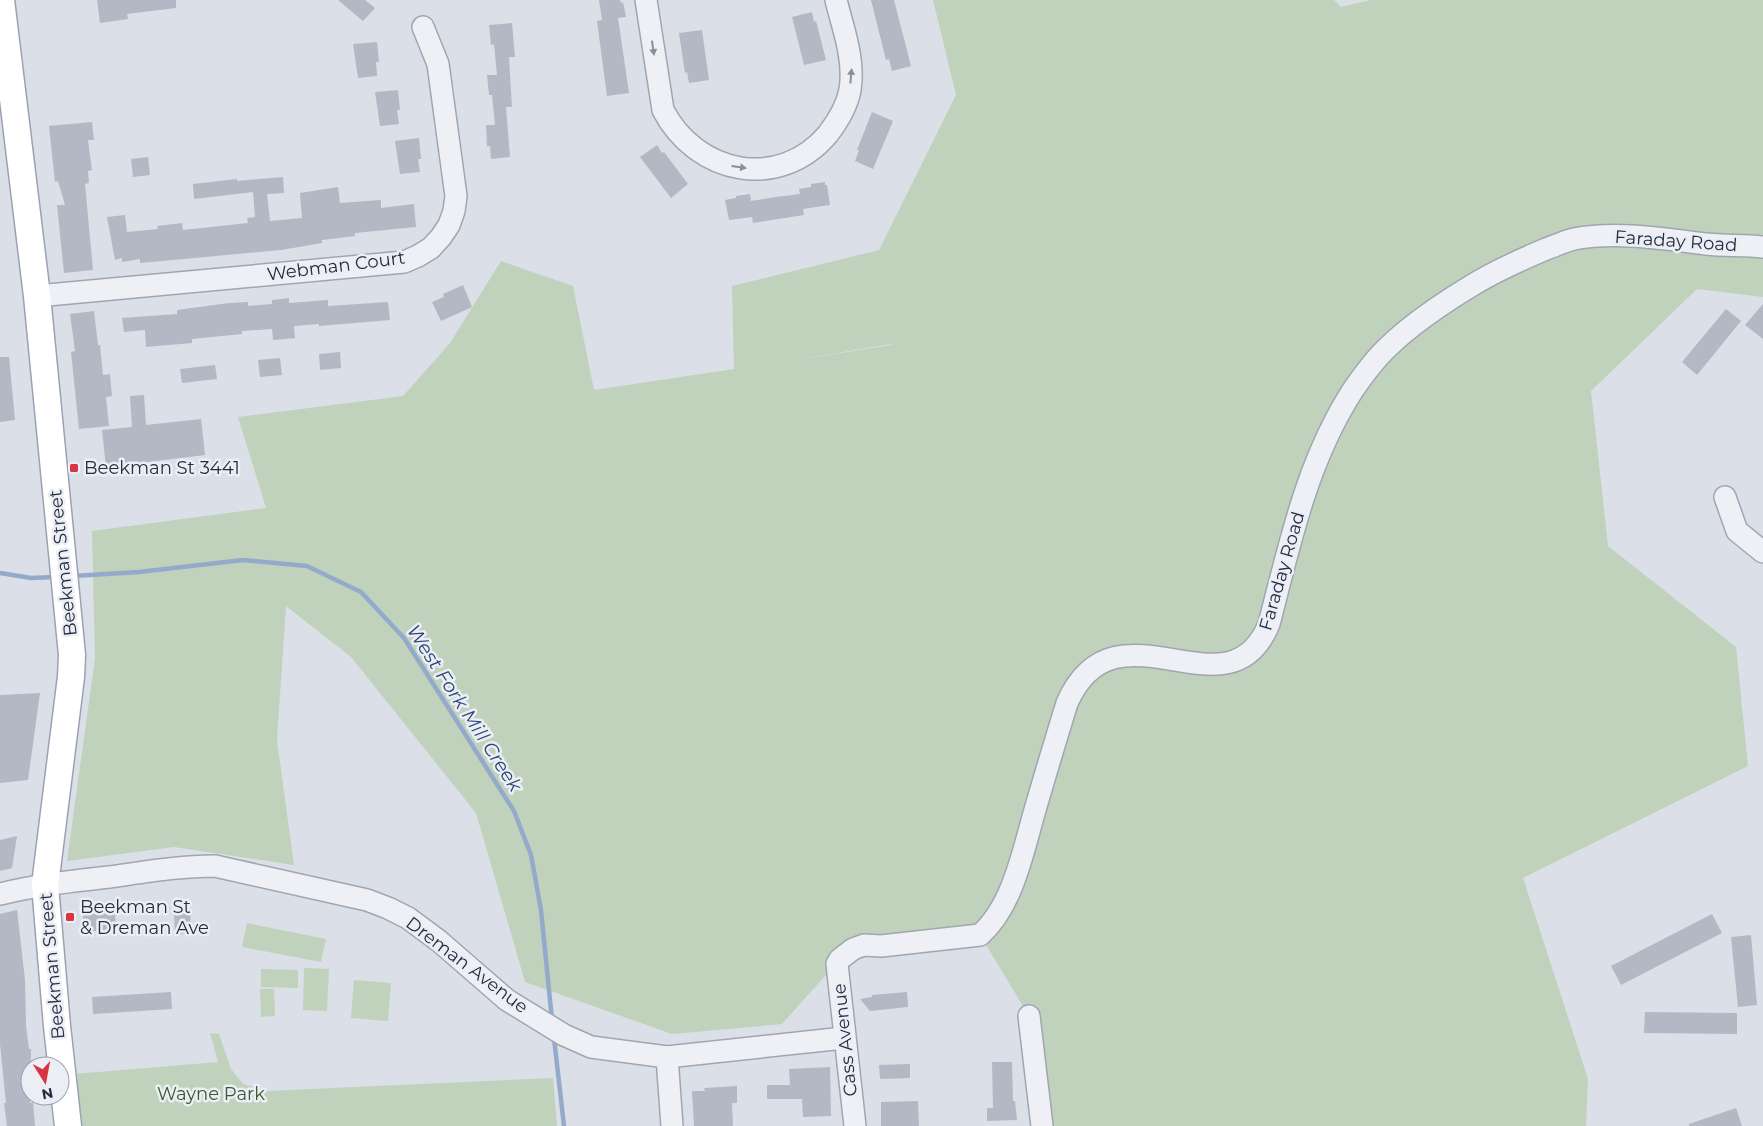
<svg xmlns="http://www.w3.org/2000/svg" width="1763" height="1126" viewBox="0 0 1763 1126" font-family="Montserrat,sans-serif">
  <style>
    .green { fill: #c0d2bc; fill-rule: evenodd }
    .lines { fill: none; stroke-linecap: round; stroke-linejoin: round }
    .stream { stroke: #93aacb; stroke-width: 4.5 }
    .building { fill: #b2b8c4 }
    .minor-casing { stroke: #a0a6b1; stroke-width: 24 }
    .major-casing { stroke: #9aa2b4; stroke-width: 29 }
    .minor { stroke: #eef0f5; stroke-width: 21 }
    .major { stroke: #fff; stroke-width: 26 }
    .oneway { fill: #898e9a }
    .poi-dot { fill: #d93441; stroke: #ebeef5; stroke-width: 2 }
    .labels { text-anchor: middle; stroke-width: 5; stroke-linejoin: round; paint-order: stroke }
    .street-label { font-size: 18px; fill: #242c3e; stroke: #ebeef5 }
    .poi-label { font-size: 18px; fill: #242c3e; stroke: #ebeef5; text-anchor: start }
    .park-label { font-size: 18px; fill: #355b30; stroke: #ebeef5 }
    .water-label { font-size: 19px; font-style: italic; fill: #2b4775; stroke: #ebeef5 }
  </style>
  <rect width="100%" height="100%" fill="#dbdfe7"/>
  <!-- green -->
  <g class="green">
    <path d="M933,0h401l7,7 30,-7h392v297l-66,-8 -106,102 17,155 128,101 12,119 -225,112 65,201 -2,47h-544l-13,-110 -49,-81 -137,21 -61,68 -110,10 -147,-52 -49,-169 -125,-156 -65,-51 -9,134 17,125 -120,-18 -107,14 28,-203 -3,-127 174,-23 -28,-91 165,-21 47,-53 51,-82 72,25 21,104 140,-21 -2,-83 147,-36 77,-155zM891,345l-101,16 101,-17z"/>
    <polygon points="247,923 326,939 321,962 242,947"/>
    <polygon points="304,968 329,969 327,1011 303,1010"/>
    <polygon points="261,969 298,970 298,988 261,987"/>
    <polygon points="354,980 391,983 388,1021 351,1018"/>
    <polygon points="260,989 274,989 275,1016 261,1017"/>
    <polygon points="210,1033 219,1034 231,1069 243,1084 267,1091 553,1078 557,1126 68,1126 62,1075 218,1062"/>
  </g>
  <g class="lines">
    <!-- stream -->
    <g class="stream">
      <polyline points="0,573 31,578 55,577"/>
      <polyline points="73,576 139,572 243,560 307,566 361,592 404,638 514,811 531,855 541,910 552,1020"/>
      <polyline points="554,1038 564,1126"/>
    </g>
  </g>
  <!-- building -->
  <g class="building">
    <polygon points="97,0 176,0 176,8 127,14 128,19 100,23"/>
    <polygon points="338,0 365,0 375,8 363,21"/>
    <polygon points="599,0 620,0 621,3 623,2 626,17 618,18 629,93 607,96 597,21 602,20"/>
    <polygon points="871,0 894,0 911,66 892,71 889,59 886,60"/>
    <polygon points="812,12 814,22 816,21 826,60 804,65 792,17"/>
    <polygon points="512,23 515,57 509,57 512,107 506,107 510,157 491,159 490,146 487,146 486,125 495,125 492,95 489,95 487,75 497,75 494,44 491,45 489,25"/>
    <polygon points="702,30 709,80 689,83 687,72 685,73 679,33"/>
    <polygon points="377,42 379,62 376,62 377,76 358,78 353,44"/>
    <polygon points="398,90 400,110 397,110 399,124 380,126 375,92"/>
    <polygon points="872,112 893,121 873,169 855,161 859,150 857,150"/>
    <polygon points="92,122 94,140 88,140 92,170 88,171 89,183 85,184 93,270 64,273 57,205 65,205 58,181 55,182 49,126"/>
    <polygon points="419,138 421,159 418,159 420,172 400,174 395,141"/>
    <polygon points="657,145 662,153 664,152 688,184 671,198 640,157"/>
    <polygon points="148,157 150,175 133,177 131,159"/>
    <polygon points="283,177 284,193 267,194 270,221 302,218 300,193 338,187 340,203 381,200 381,208 414,204 416,227 355,233 355,236 322,240 322,243 281,250 140,263 140,259 122,262 122,258 115,260 107,217 125,215 127,232 158,229 157,226 182,223 183,230 248,223 247,218 255,217 253,192 194,199 193,184 237,179 237,181"/>
    <polygon points="825,182 825,185 827,185 830,205 803,209 804,215 753,223 752,217 729,220 725,200 736,198 736,196 750,194 751,201 776,197 800,194 799,189 811,187 811,184"/>
    <polygon points="463,285 472,307 441,321 432,302 444,297 443,294"/>
    <polygon points="289,298 289,303 328,300 328,306 388,302 390,320 319,326 319,324 294,326 295,338 273,340 272,329 242,331 242,334 192,339 192,343 146,347 145,330 124,332 122,318 177,314 177,310 229,303 248,302 248,306 272,304 272,300"/>
    <polygon points="1763,304 1763,339 1745,325"/>
    <polygon points="1726,309 1741,321 1697,375 1682,362"/>
    <polygon points="94,311 98,345 100,345 103,375 110,374 112,396 106,397 109,426 79,429 71,352 75,351 70,314"/>
    <polygon points="340,352 341,368 320,370 319,354"/>
    <polygon points="0,357 9,357 15,420 0,422"/>
    <polygon points="280,358 282,375 260,377 258,360"/>
    <polygon points="215,365 217,379 182,383 180,369"/>
    <polygon points="144,395 146,425 201,419 205,455 106,467 102,430 132,427 130,396"/>
    <polygon points="40,693 28,780 0,783 0,695"/>
    <polygon points="17,836 12,868 0,871 0,840"/>
    <polygon points="17,910 25,980 26,1026 29,1049 31,1049 30,1103 33,1102 35,1126 7,1126 4,1103 6,1103 0,1044 0,914"/>
    <polygon points="190,910 191,933 175,934 174,911"/>
    <polygon points="115,911 116,929 84,932 83,914"/>
    <polygon points="1712,914 1722,933 1621,985 1611,966"/>
    <polygon points="1751,935 1757,1005 1738,1007 1731,937"/>
    <polygon points="171,992 172,1009 93,1014 92,997"/>
    <polygon points="907,992 908,1007 870,1011 860,999 872,997 872,995"/>
    <polygon points="1645,1012 1737,1013 1737,1034 1644,1033"/>
    <polygon points="992,1062 1012,1062 1013,1101 1015,1101 1017,1120 987,1121 987,1108 993,1108"/>
    <polygon points="910,1064 910,1078 880,1079 879,1065"/>
    <polygon points="830,1067 831,1116 803,1117 802,1099 767,1099 767,1085 790,1085 789,1069"/>
    <polygon points="737,1086 737,1103 732,1103 733,1126 694,1126 692,1091 705,1091 704,1088"/>
    <polygon points="918,1101 919,1126 881,1126 881,1102"/>
    <polygon points="1736,1108 1742,1126 1689,1126 1689,1124"/>
  </g>
  <g class="lines">
    <defs>
      <g id="minor">
        <path d="M646,0l17,110c33,64 116,82 165,24 10,-13 19,-28 22,-44 5,-31 -7,-61 -14,-90"/>
        <polyline points="37,296 404,262 418,256 431,248 441,237 449,225 454,211 456,196 438,64 423,27"/>
        <polyline points="1725,497 1737,531 1763,552"/>
        <path d="M0,894c36,-9 73,-13 109,-17 36,-5 71,-11 106,-11l152,34 21,8 20,10 31,23 68,59 57,35 27,12 76,10 177,-19"/>
        <polyline points="1029,1016 1042,1126"/>
        <polyline points="667,1057 672,1126"/>
        <path d="M855,1126l-18,-162 3,-5 13,-10 11,-4 17,1 99,-11c33,-29 43,-84 55,-125 10,-35 21,-71 32,-107 49,-111 161,21 202,-79 21,-81 38,-163 84,-234 11,-16 22,-31 36,-44 24,-23 54,-43 82,-60 24,-15 49,-26 75,-37 9,-3 19,-8 28,-10 43,-8 90,0 132,5 19,2 38,1 57,3"/>
      </g>
      <polyline id="major" points="1,0 37,296 72,655 71,677 45,885 57,1026 68,1126"/>
    </defs>
    <!-- minor casing -->
    <use href="#minor" class="minor-casing"/>
    <!-- major casing -->
    <use href="#major" class="major-casing"/>
    <!-- minor -->
    <use href="#minor" class="minor"/>
    <!-- major -->
    <use href="#major" class="major"/>
  </g>
  <!-- one-way arrows -->
  <defs><path id="oneway-solid" d="M-6-.8H1V-3.2L6.5 0L1 3.2V.8H-6Z" transform="scale(1.25)"/></defs>
  <g class="oneway">
    <use href="#oneway-solid" transform="translate(653 48) rotate(82)"/>
    <use href="#oneway-solid" transform="translate(851 76) rotate(-85)"/>
    <use href="#oneway-solid" transform="translate(739 167) rotate(8)"/>
  </g>
  <!-- markers -->
  <g class="poi-dot">
    <rect x="69" y="463" width="10" height="10" rx="2.5"/>
    <rect x="65" y="912" width="10" height="10" rx="2.5"/>
  </g>
  <g class="labels">
    <!-- street labels -->
    <g class="street-label">
      <text transform="translate(1676 241) rotate(4)" y="6">Faraday Road</text>
      <text transform="translate(336 266) rotate(-7)" y="6">Webman Court</text>
      <text transform="translate(63 563) rotate(-96)" y="6">Beekman Street</text>
      <text transform="translate(1282 571) rotate(-74)" y="6">Faraday Road</text>
      <text transform="translate(467 965) rotate(37)" y="6">Dreman Avenue</text>
      <text transform="translate(52 966) rotate(-95)" y="6">Beekman Street</text>
      <text transform="translate(845 1040) rotate(-96)" y="6">Cass Avenue</text>
    </g>
    <!-- poi labels -->
    <g class="poi-label">
      <text x="84" y="474">Beekman St 3441</text>
      <text x="80" y="913">Beekman St<tspan x="80" dy="21">&amp; Dreman Ave</tspan></text>
    </g>
    <!-- park labels -->
    <g class="park-label">
      <text x="211" y="1100">Wayne Park</text>
    </g>
    <!-- water labels -->
    <g class="water-label">
      <text transform="translate(465 708) rotate(57)" y="7">West Fork Mill Creek</text>
    </g>
  </g>
  <!-- north arrow -->
  <g transform="translate(45 1081) rotate(169)"><circle r="24" fill="#ebeef5" stroke="#9ba0ac"/>
  <path d="M0-4L9 19L0 12L-9 19Z" fill="#d93441"/>
  <text y="-8" font-size="14" font-weight="bold" text-anchor="middle" fill="#242c3e">N</text>
  </g>
</svg>
